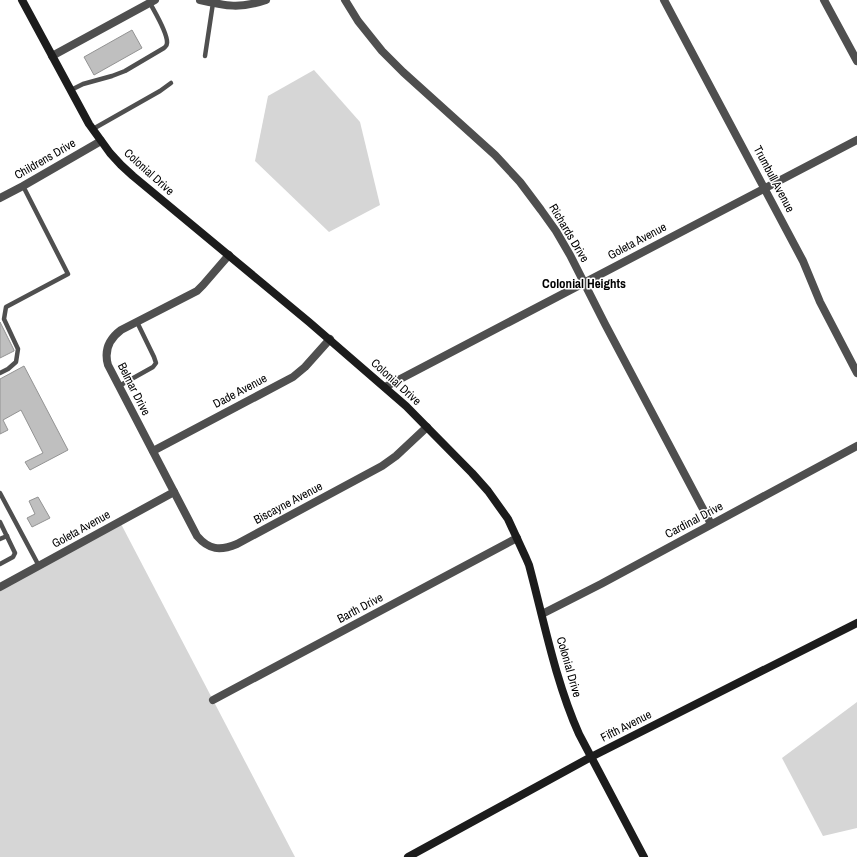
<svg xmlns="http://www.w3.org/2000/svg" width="857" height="857" viewBox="0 0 857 857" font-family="'Archivo Narrow',sans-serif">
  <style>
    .green { fill: #d6d6d6 }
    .building { fill: #bfbfbf; stroke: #939393 }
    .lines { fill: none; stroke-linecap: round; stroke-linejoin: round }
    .lane { stroke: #4f4f4f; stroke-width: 4.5 }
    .street { stroke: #4f4f4f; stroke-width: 8 }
    .secondary { stroke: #1c1c1c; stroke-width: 8 }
    .labels { text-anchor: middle; stroke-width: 3; stroke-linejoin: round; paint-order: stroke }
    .street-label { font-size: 12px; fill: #000; stroke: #fff }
    .neighbourhood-label { font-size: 13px; font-weight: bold; fill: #000; stroke: #fff }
  </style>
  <rect width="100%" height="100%" fill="#fff"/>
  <!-- green -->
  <g class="green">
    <polygon points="314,70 360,122 380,205 329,232 255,161 268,96"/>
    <polygon points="120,522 295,857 0,857 0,587"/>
    <polygon points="857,702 857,828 823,836 782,758"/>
  </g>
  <!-- building -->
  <g class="building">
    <polygon points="132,30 142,48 94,75 84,57"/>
    <polygon points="0,322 14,350 14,351 0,358"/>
    <polygon points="24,366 68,450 30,470 25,462 43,453 21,410 3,420 8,430 0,434 0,379"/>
    <polygon points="38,497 50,518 32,527 27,518 35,514 29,501"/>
  </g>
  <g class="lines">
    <!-- lane -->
    <g class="lane">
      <polyline points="205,56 213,3"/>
      <path d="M71,90l12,-6 29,-8 13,-5 39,-23c2,-2 3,-2 3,-5 1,-10 -13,-32 -17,-40"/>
      <polyline points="93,129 160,91 171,83"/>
      <polyline points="0,373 8,369 16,362 18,349 4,319 6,307 68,274 23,186"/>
      <polyline points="119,386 153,367 156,363 154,357 137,322"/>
      <polyline points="0,493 39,566"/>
      <polyline points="0,522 15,553 13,557 0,564"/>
      <polyline points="0,539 7,536"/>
    </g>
    <!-- street -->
    <g class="street">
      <path d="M200,0c26,6 40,9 66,0"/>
      <polyline points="345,0 358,21 382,51 403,72 495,155 520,182 541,210 556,231 570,255 605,324 711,524"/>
      <polyline points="664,0 803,261 820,302 857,373"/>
      <polyline points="824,0 857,61"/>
      <polyline points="52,56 155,0"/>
      <polyline points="0,198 23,186 101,141"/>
      <path d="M229,255l-26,30 -6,6 -76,39c-12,9 -17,21 -13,35l89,171c12,14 23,15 40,8l145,-78 14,-10 31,-29"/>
      <polyline points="385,387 857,140"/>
      <polyline points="153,451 293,377 305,367 330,339"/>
      <polyline points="0,587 174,492"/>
      <polyline points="542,614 601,584 857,446"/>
      <polyline points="213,700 517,538"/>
    </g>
    <!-- secondary -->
    <g class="secondary">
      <path d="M22,0l67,124 21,29 11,12 12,11 176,146 97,84 66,67 16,18 20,28 18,39 3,7c15,56 26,115 50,169l65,123"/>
      <polyline points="408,857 591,757 857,623"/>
    </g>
  </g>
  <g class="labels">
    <!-- street labels -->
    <g class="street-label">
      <text transform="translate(45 159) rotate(-30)" y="4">Childrens Drive</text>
      <text transform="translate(149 172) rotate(42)" y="4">Colonial Drive</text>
      <text transform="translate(774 179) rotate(62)" y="4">Trumbull Avenue</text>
      <text transform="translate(569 233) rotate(59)" y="4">Richards Drive</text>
      <text transform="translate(637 241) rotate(-28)" y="4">Goleta Avenue</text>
      <text transform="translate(396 382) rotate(42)" y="4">Colonial Drive</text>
      <text transform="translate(134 389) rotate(63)" y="4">Belmar Drive</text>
      <text transform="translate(240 391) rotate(-28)" y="4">Dade Avenue</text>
      <text transform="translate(288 503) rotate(-28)" y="4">Biscayne Avenue</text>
      <text transform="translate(694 520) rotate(-28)" y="4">Cardinal Drive</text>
      <text transform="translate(81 529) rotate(-29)" y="4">Goleta Avenue</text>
      <text transform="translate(360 608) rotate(-28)" y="4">Barth Drive</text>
      <text transform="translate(569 667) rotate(74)" y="4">Colonial Drive</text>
      <text transform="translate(626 726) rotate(-27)" y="4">Fifth Avenue</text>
    </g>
    <!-- neighbourhood labels -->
    <g class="neighbourhood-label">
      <text x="584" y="288">Colonial Heights</text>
    </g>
  </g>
</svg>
